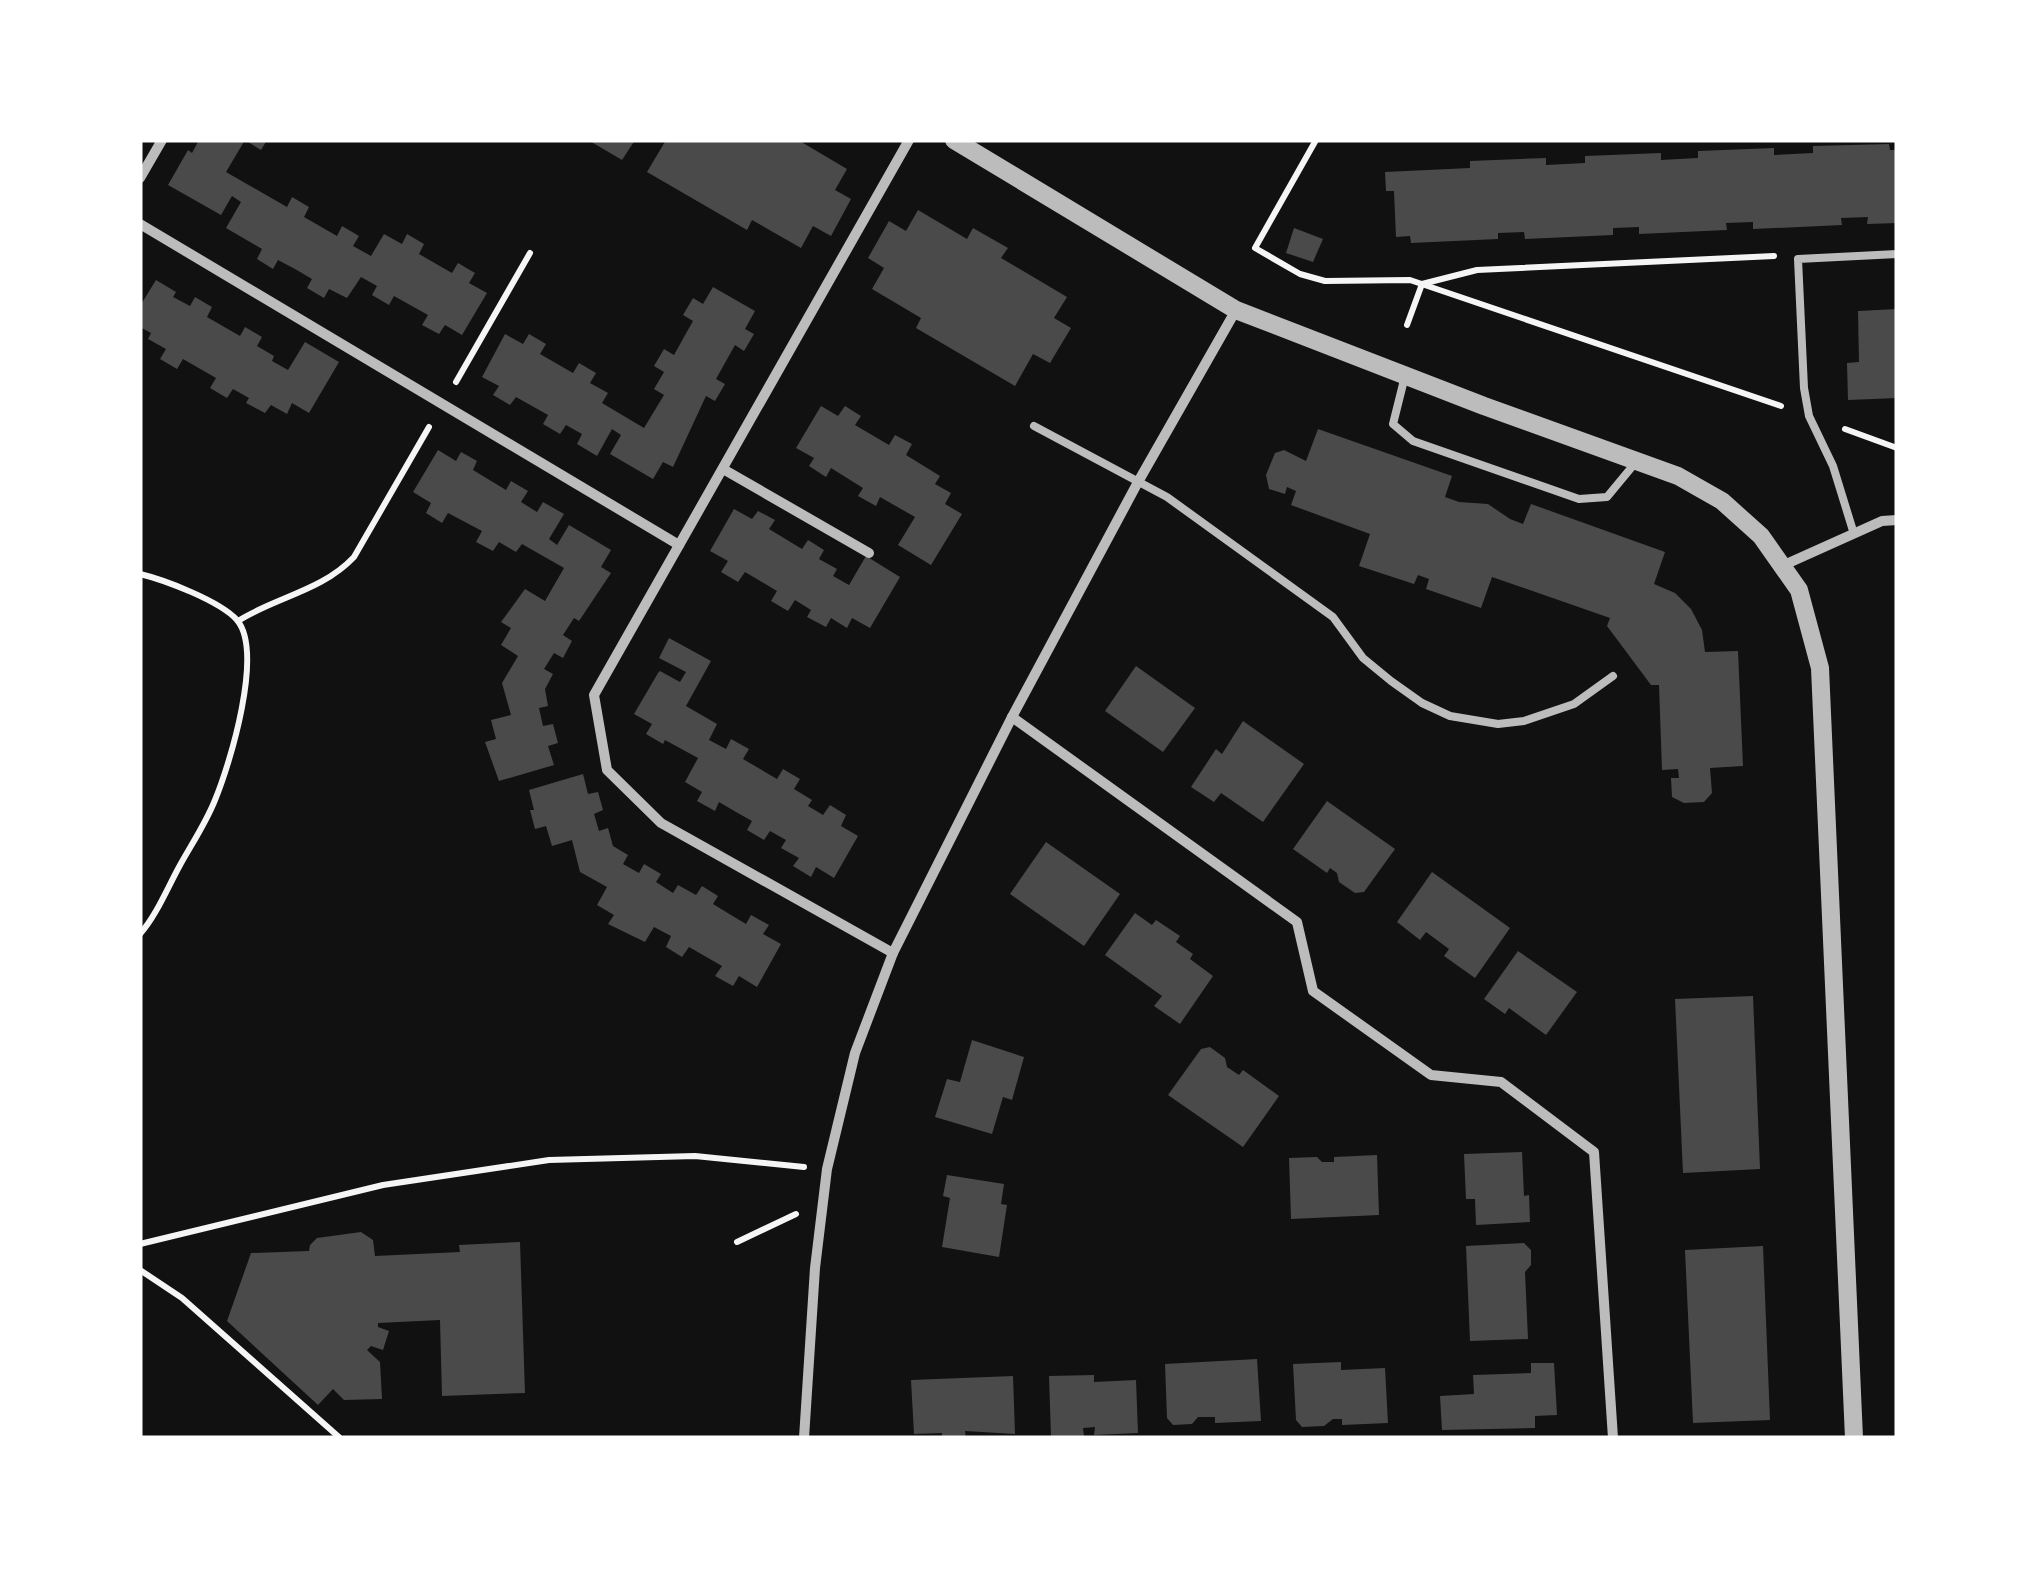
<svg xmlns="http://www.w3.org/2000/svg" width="2037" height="1578" viewBox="0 0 2037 1578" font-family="Merriweather,serif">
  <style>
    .building { fill: #4a4a4a }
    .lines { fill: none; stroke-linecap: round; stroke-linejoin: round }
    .path { stroke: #f5f5f5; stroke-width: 6 }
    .service { stroke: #bcbcbc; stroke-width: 8 }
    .minor { stroke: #bcbcbc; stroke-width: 10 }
    .tertiary { stroke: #bcbcbc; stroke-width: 18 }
  </style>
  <rect width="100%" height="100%" fill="#111"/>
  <!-- building -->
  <g class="building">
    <polygon points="199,140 267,140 261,150 245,140 226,172 287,207 292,197 309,207 304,217 337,236 342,226 359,236 353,246 371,256 384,234 402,244 407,234 424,244 419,254 452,273 458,263 475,273 469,283 487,293 462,335 445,325 439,334 422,325 428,315 394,296 389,305 372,295 377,286 361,277 347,298 329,289 324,298 307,288 312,279 295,269 278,260 273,269 257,259 262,249 226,228 241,202 232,196 221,215 168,185 188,150 192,153"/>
    <polygon points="588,140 635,140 622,160"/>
    <polygon points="666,140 798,140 847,169 835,190 851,199 831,236 813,226 801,248 752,220 747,230 647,172"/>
    <polygon points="1889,144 1890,150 1897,150 1897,223 1867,224 1868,217 1841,218 1842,225 1753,229 1753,222 1726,223 1727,230 1639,234 1639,227 1613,228 1613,235 1525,239 1524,232 1498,233 1498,239 1411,243 1410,236 1396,237 1394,191 1386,191 1385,172 1470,168 1470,161 1546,158 1546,165 1585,163 1585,156 1661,153 1661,160 1698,158 1698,151 1774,148 1774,155 1813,153 1813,146"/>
    <polygon points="918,210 967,239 973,228 1008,248 1001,258 1067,297 1054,318 1071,328 1050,363 1033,354 1015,386 916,328 921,318 872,289 884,268 868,258 889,221 906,231"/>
    <polygon points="1294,228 1323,239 1313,262 1286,253"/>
    <polygon points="156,280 176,292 173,297 190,306 195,297 212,307 207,317 240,336 245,327 262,337 257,346 274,356 272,361 288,370 305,342 339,362 309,413 292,403 287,414 271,405 265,413 246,403 249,398 233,389 227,398 210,388 216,378 183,359 177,369 160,359 166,349 148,339 151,333 140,327 140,306"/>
    <polygon points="713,287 755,311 745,329 754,334 744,351 735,345 716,379 725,384 715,401 706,396 673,467 663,462 653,479 610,454 621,435 612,429 597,456 577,444 582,434 566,425 560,434 543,424 548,415 516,397 510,405 493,395 499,386 482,377 505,334 523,344 529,334 546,344 540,354 573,373 579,363 596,373 590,383 608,393 602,403 644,428 664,395 654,389 664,372 654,366 664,349 674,355 684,337 693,321 683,315 693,298 703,304"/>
    <polygon points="1897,309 1897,398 1848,400 1847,363 1859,362 1858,311"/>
    <polygon points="821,406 838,416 845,406 861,416 855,425 889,445 895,435 912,444 906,455 940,476 935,484 951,493 945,504 962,514 931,565 898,545 915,517 880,497 876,506 858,496 863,488 831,468 826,477 809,466 814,458 796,448"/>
    <polygon points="1318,429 1452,476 1445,497 1459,502 1488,504 1510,519 1523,524 1531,504 1665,552 1654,584 1675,593 1691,609 1702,630 1705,652 1738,651 1743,766 1710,768 1712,793 1704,802 1684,803 1672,797 1671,778 1679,778 1678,769 1662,770 1659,685 1651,685 1607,626 1610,618 1492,577 1481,608 1426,589 1429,579 1418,575 1414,584 1359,566 1370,534 1291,505 1296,491 1287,487 1285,494 1269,489 1266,475 1275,453 1284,450 1306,461"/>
    <polygon points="438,450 456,461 461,452 477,461 473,470 506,490 511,481 528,491 521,502 537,512 543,502 564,514 549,539 557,545 569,525 611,550 601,567 611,573 579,621 574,618 563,635 572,641 563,658 554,653 544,669 553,674 545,689 548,706 539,708 543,726 553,724 558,743 548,746 554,765 499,781 485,742 496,739 491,720 511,715 502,683 518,656 501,645 511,628 501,622 525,589 545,601 564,568 522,544 516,552 499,542 493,551 476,542 482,531 448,513 442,523 426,513 431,503 413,492"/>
    <polygon points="734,509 752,519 758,511 775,520 769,529 802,549 808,540 824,550 819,559 837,569 833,576 849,585 866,556 900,577 870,628 852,618 847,628 831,618 826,627 807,617 811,610 795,600 788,611 771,601 777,591 745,572 738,582 721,572 728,561 710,551"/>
    <polygon points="669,638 711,661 686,706 717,724 709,740 726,749 731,739 749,749 743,759 777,779 783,769 800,779 794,789 812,800 808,806 823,815 830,805 846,815 841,826 858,836 834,878 816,867 811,877 793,866 799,858 781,848 786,840 770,831 764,840 747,830 752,821 736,812 719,802 715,811 697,801 702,792 685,782 698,758 665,740 663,744 646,734 652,724 634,714 658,673 660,671 680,682 686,672 659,658"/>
    <polygon points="1136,666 1195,708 1163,752 1105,711"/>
    <polygon points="1243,721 1304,764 1263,822 1221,793 1214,802 1191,787 1216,749 1222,754"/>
    <polygon points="583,774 588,794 598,792 603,810 594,814 599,831 608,828 613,846 628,855 623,864 639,873 644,864 661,874 656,882 673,893 678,885 696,895 702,886 718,896 713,904 731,915 746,924 751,915 769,925 763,934 781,944 757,987 739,976 733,986 715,976 722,966 689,947 682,957 666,947 671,936 654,927 645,942 608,924 614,915 597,905 607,887 580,872 572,840 552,846 546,826 535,829 530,810 534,810 529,790"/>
    <polygon points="1327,801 1395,849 1364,892 1355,893 1339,882 1337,873 1330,868 1327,873 1293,849"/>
    <polygon points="1046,842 1120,894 1084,946 1010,894"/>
    <polygon points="1432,872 1510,928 1475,978 1444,956 1449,949 1426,932 1420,940 1397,922"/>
    <polygon points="1135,913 1152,925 1156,920 1180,936 1176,942 1193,954 1190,959 1213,976 1180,1024 1154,1006 1162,996 1105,955"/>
    <polygon points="1518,951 1577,992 1546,1035 1509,1008 1505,1014 1484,999"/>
    <polygon points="1753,996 1760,1169 1683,1173 1675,999"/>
    <polygon points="972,1040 1024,1057 1012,1100 1003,1097 992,1134 935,1117 947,1079 960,1082"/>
    <polygon points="1210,1047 1225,1058 1227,1067 1239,1075 1243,1070 1279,1096 1243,1147 1168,1095 1201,1049"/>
    <polygon points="1522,1152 1524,1196 1529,1195 1530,1222 1476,1225 1475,1199 1466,1199 1464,1154"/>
    <polygon points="1377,1155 1379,1215 1291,1219 1289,1158 1317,1157 1322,1162 1334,1162 1334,1157"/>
    <polygon points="947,1175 1004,1184 1001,1204 1007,1205 999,1257 942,1247 950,1198 943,1196"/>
    <polygon points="361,1232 373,1240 375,1256 460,1252 459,1245 520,1242 525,1393 442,1396 440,1320 378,1323 378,1327 389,1331 383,1350 371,1346 367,1350 380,1362 382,1399 344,1400 333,1389 318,1405 227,1321 251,1253 309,1251 310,1245 317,1238"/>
    <polygon points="1524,1243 1531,1250 1531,1265 1525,1272 1528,1339 1470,1341 1466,1246"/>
    <polygon points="1763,1246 1770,1420 1693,1423 1685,1250"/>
    <polygon points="1257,1359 1261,1421 1215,1423 1215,1417 1198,1417 1192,1424 1173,1425 1167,1418 1165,1364"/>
    <polygon points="1341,1362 1341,1370 1385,1368 1388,1423 1342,1425 1342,1419 1333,1419 1324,1426 1302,1427 1296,1420 1293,1364"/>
    <polygon points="1531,1363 1554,1363 1557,1415 1535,1416 1535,1428 1442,1430 1440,1396 1474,1394 1473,1375 1531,1373"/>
    <polygon points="1094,1375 1094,1382 1136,1380 1138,1433 1094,1435 1095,1427 1083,1428 1084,1436 1051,1437 1049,1376"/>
    <polygon points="1013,1376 1015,1434 965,1431 966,1438 942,1438 942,1433 914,1434 911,1380"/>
  </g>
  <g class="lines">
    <!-- path -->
    <g class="path">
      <polyline points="1316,140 1255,248 1300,274 1325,281 1410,280 1781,406"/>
      <polyline points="1407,325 1422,284 1477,270 1774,256"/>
      <polyline points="456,382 530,253"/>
      <polyline points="1845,429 1897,448"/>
      <path d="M140,574c25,6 80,27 97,46 27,32 -7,144 -22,180 -9,23 -24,45 -36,67 -12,22 -23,49 -39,67"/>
      <path d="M238,621c38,-24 84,-30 116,-64l75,-130"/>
      <polyline points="737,1242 796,1214"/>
      <polyline points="140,1244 383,1185 549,1160 695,1156 804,1167"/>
      <polyline points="140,1270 182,1298 340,1438"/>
    </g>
    <!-- service -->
    <g class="service">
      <polyline points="1405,376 1393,424 1413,441 1579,499 1607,497 1636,462"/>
      <polyline points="1034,426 1167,497 1333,617 1363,658 1391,681 1422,703 1450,716 1498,724 1524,721 1574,704 1613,676"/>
      <polyline points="1854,534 1833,466 1809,416 1804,388 1798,259 1897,254"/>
    </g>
    <!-- minor -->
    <g class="minor">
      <polyline points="140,178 162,140"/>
      <polyline points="140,224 679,545"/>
      <polyline points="723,469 869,553"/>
      <polyline points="1784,565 1882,521 1897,520"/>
      <polyline points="1012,717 1297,922 1313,991 1431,1075 1501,1082 1594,1152 1613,1438"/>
      <polyline points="893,953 661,823 607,770 594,695 909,140"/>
      <polyline points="804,1438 815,1268 827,1169 855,1053 893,953 1012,717 1138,482 1236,310"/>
    </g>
    <!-- tertiary -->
    <polyline class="tertiary" points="954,140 1236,310 1484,406 1678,476 1722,501 1761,536 1799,590 1820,668 1854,1438"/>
  </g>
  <!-- border -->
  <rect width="2037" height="1578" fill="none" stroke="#ffffff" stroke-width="285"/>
</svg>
